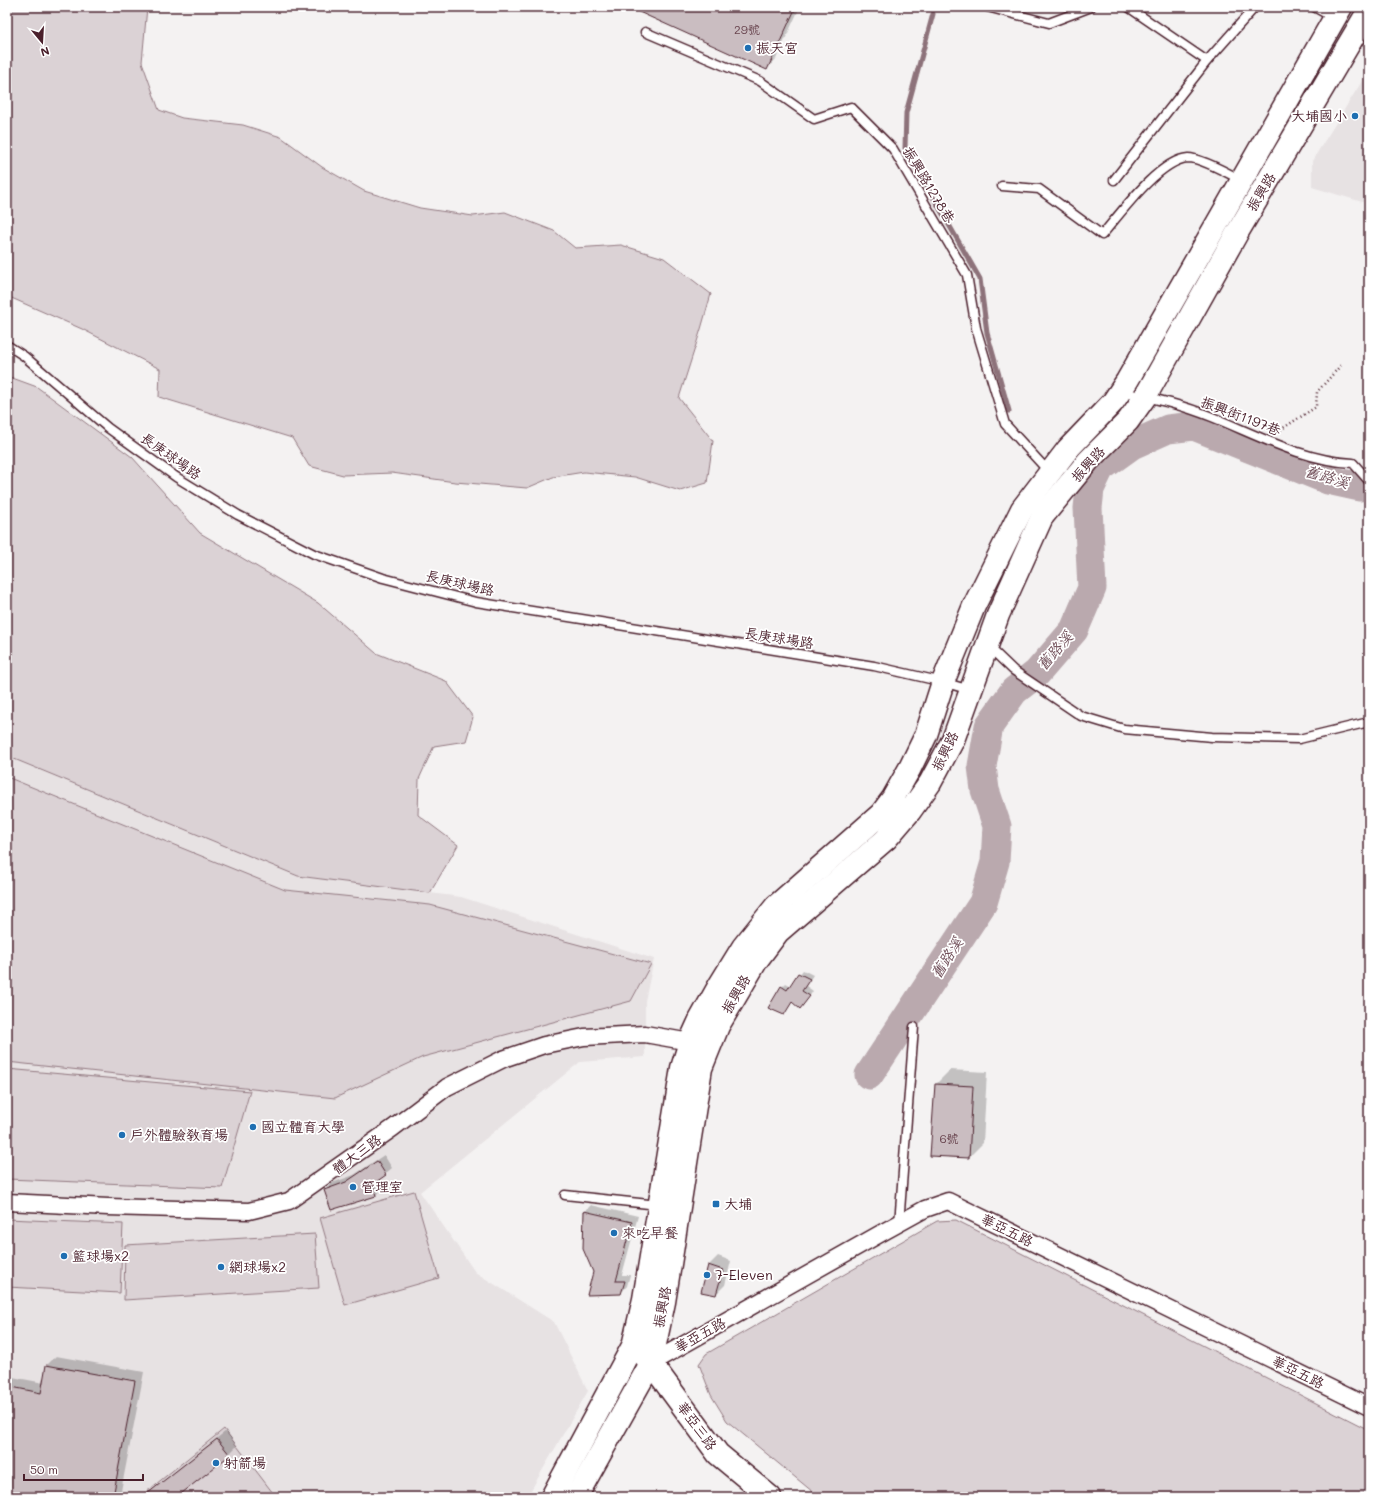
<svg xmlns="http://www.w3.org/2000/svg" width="1376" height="1504" viewBox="0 0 1376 1504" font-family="Mali,'LXGW WenKai TC',sans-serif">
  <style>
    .built { fill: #e7e2e3 }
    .green { fill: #dbd2d5; stroke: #927880 }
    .shadow { fill: #0003 }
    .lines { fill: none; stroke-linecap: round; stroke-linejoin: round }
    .stream { stroke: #8d727a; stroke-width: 5 }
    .river { stroke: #baa9ae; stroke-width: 29 }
    .building { fill: #cabdc1; stroke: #4a1f2b }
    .lane-casing { stroke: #4a1f2b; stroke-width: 11 }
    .street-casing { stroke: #4a1f2b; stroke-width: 19 }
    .secondary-casing { stroke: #4a1f2b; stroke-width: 25 }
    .path { stroke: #4a1f2b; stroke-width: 2.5; stroke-dasharray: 1 3; stroke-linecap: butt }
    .lane { stroke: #fff; stroke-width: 8 }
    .street { stroke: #fff; stroke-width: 16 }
    .secondary { stroke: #fff; stroke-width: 22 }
    .poi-dot { fill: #1f6fb2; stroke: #fff; stroke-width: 1.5 }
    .labels { text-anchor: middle; stroke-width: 3.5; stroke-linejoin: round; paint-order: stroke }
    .number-label { font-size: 12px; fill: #6a4650 }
    .poi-label { font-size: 14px; fill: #4a1f2b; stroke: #fff; text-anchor: start }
    .street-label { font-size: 14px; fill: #4a1f2b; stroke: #fff }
    .water-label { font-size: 15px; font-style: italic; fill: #714f59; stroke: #fff }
  </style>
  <rect width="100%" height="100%" fill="#f4f2f2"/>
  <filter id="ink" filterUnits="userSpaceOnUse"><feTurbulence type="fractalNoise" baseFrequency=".025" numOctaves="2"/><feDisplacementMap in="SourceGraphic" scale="8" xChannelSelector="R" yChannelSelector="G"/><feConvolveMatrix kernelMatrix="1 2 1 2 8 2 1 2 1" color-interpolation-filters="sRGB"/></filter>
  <g filter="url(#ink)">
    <!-- built -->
    <g class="built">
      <polygon points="1369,70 1369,204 1312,187 1312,161"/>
      <polygon points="7,756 298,876 461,897 654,959 645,1001 645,1057 580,1062 420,1192 475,1272 554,1322 588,1391 527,1497 7,1497"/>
    </g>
    <!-- green -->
    <g class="green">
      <polygon points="7,7 147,7 142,62 159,110 182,118 243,125 281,137 322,167 364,191 420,208 473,216 505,212 554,231 575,248 621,245 664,258 711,294 701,329 679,398 713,441 707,483 680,491 635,477 584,472 553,477 527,488 455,482 392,473 343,475 309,466 292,438 159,397 160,369 82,329 7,296"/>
      <polygon points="7,376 37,387 132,457 200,533 318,603 376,653 446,681 473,717 466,741 434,746 419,779 418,815 458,845 430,893 298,876 7,756"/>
      <polygon points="7,777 285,890 430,905 651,964 631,1001 423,1057 335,1098 7,1062"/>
      <polygon points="7,1069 250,1091 222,1188 7,1179"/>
      <polygon points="414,1191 439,1278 345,1305 320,1218"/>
      <polygon points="7,1219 123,1224 120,1293 7,1287"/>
      <polygon points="956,1220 1369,1430 1369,1497 819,1497 727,1421 711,1395 699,1364 706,1354 937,1221"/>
      <polygon points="315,1234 319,1288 124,1300 125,1245"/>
      <polygon points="224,1429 276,1497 140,1497"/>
    </g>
    <!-- shadow -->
    <g class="shadow">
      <polygon points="631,7 800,7 776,59 767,69"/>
      <polygon points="803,970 813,975 806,986 813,991 805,1003 793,1001 784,1014 782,987 786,983 791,986"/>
      <polygon points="950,1070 987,1072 983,1143 969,1157 932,1155 936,1084"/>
      <polygon points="384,1155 392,1168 380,1178 383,1188 376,1195 332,1209 325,1190 332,1183 354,1175"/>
      <polygon points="591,1205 638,1216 622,1275 630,1275 627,1286 621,1293 594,1272 585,1211"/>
      <polygon points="718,1256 731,1261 725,1285 716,1294 703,1291 709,1265"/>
      <polygon points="56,1356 144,1372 121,1491 115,1497 7,1497 7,1376 44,1383 47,1365"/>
      <polygon points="226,1431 237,1446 229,1454 175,1497 143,1497"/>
    </g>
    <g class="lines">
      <!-- stream -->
      <polyline class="stream" points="933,14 906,113 905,148 980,279 987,333 1009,411"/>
      <!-- river -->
      <polyline class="river" points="869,1075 983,903 995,862 997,826 985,790 982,766 989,726 1014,691 1037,673 1074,630 1092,588 1088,508 1090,489 1100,468 1132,445 1168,429 1194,426 1328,480 1360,487 1369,483"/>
    </g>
    <!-- building -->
    <g class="building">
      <polygon points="628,7 796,7 767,70"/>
      <polygon points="798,973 810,979 802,991 810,996 800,1009 792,1002 784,1015 768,1008 781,986 787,990"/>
      <polygon points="935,1084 973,1086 969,1158 930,1156"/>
      <polygon points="377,1161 386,1175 373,1184 376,1196 331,1210 324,1190 346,1182"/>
      <polygon points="584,1211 632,1222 616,1281 625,1281 621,1294 587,1295 593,1272 583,1249"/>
      <polygon points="708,1265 723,1270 716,1295 701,1292"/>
      <polygon points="46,1365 135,1381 113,1497 7,1497 7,1386 41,1393"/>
      <polygon points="217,1439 230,1455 177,1497 143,1497"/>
    </g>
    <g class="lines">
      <defs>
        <g id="lane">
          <polyline points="987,7 1049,23 1091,7"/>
          <polyline points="1128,7 1207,61 1255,7"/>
          <polyline points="1314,7 1334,18"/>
          <polyline points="645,32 760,81 814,119 851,107 893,149 967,275 976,328 1005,424 1049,472"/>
          <polyline points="1114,180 1207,61"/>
          <path d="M1002,186l37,3 63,46c18,-21 57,-75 86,-77 12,0 42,16 53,22"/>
          <polyline points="7,345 24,356 108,428 176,477 238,515 314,554 383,578 476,602 874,666 943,682 970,690"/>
          <path d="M1121,392c28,5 64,14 91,25 45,18 92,44 141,46l16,18"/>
          <polyline points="989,647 1013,670 1081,716 1124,729 1212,737 1299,739 1369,722"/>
          <polyline points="565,1195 658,1205"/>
          <polyline points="899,1224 914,1027"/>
        </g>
        <g id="street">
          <polyline points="7,1202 108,1207 249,1211 289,1201 393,1128 447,1087 503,1059 544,1045 584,1037 645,1034 690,1042"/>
          <polyline points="651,1363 885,1231 925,1209 948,1201 1369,1407"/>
        </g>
        <g id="secondary">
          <polyline points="643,1354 651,1363 718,1454 770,1497"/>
          <polyline points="552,1497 633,1346 644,1299 682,1068 690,1042 700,1020 719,986 743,947 776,906 865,828 881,814 893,798 910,768 926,735 943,682 974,606 1022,509 1068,449 1113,402 1127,381 1341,7"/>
          <polyline points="576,1497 651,1363 664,1302 701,1068 718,1026 757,960 778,932 886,839 910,811 930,783 953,740 998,615 1042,517 1088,461 1128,421 1145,397 1237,233 1369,10"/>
        </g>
      </defs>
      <!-- lane casing -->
      <use href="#lane" class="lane-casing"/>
      <!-- street casing -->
      <use href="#street" class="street-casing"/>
      <!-- secondary casing -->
      <use href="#secondary" class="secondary-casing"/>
      <!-- path -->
      <polyline class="path" points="1277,432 1316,407 1317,392 1341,365"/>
      <!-- lane -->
      <use href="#lane" class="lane"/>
      <!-- street -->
      <use href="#street" class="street"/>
      <!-- secondary -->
      <use href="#secondary" class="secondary"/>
    </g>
  </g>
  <!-- markers -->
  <g class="poi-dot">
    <circle cx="748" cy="48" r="4"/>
    <circle cx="1355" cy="116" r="4"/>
    <circle cx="253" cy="1127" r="4"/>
    <circle cx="122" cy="1135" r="4"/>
    <circle cx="353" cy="1187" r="4"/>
    <rect x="712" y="1200" width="8" height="8" rx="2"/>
    <circle cx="614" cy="1233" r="4"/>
    <circle cx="64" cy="1256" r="4"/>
    <circle cx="221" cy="1267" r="4"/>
    <circle cx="707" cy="1275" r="4"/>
    <circle cx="216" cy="1463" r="4"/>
  </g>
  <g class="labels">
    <!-- number labels -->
    <g class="number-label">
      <text x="747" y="34">29號</text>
      <text x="949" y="1143">6號</text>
    </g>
    <!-- poi labels -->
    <g class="poi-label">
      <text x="756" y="53">振天宮</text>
      <text x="1347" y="121" text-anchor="end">大埔國小</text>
      <text x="261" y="1132">國立體育大學</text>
      <text x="130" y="1140">戶外體驗教育場</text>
      <text x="361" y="1192">管理室</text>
      <text x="724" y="1209">大埔</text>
      <text x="622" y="1238">來吃早餐</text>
      <text x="72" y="1261">籃球場x2</text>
      <text x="229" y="1272">網球場x2</text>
      <text x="715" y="1280">7-Eleven</text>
      <text x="224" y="1468">射箭場</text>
    </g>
    <!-- street labels -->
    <g class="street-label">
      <text transform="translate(929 185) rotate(59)" y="5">振興路1278巷</text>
      <text transform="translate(1261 192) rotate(-59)" y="5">振興路</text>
      <text transform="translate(1241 416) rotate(21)" y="5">振興街1197巷</text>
      <text transform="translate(171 456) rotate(35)" y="5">長庚球場路</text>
      <text transform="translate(1088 464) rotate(-48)" y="5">振興路</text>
      <text transform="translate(460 583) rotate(13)" y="5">長庚球場路</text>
      <text transform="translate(779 638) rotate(9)" y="5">長庚球場路</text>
      <text transform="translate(945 751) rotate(-64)" y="5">振興路</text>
      <text transform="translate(736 994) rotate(-60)" y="5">振興路</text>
      <text transform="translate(357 1154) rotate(-36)" y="5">體大三路</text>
      <text transform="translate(1007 1230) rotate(26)" y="5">華亞五路</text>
      <text transform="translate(662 1307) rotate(-79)" y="5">振興路</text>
      <text transform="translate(700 1335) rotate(-29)" y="5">華亞五路</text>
      <text transform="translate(1298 1372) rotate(26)" y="5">華亞五路</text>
      <text transform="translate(697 1426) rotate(54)" y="5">華亞三路</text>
    </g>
    <!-- water labels -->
    <g class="water-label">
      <text transform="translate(1327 477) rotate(17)" y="5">舊路溪</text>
      <text transform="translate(1055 651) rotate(-49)" y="5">舊路溪</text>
      <text transform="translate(947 958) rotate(-57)" y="5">舊路溪</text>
    </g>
  </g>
  <!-- margin -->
  <rect width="1376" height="1504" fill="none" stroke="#fff" stroke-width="24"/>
  <rect x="12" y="12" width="1352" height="1480" fill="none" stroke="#4a1f2b" stroke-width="1.5" filter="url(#ink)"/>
  <!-- north arrow -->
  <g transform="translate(42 42) rotate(162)" stroke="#ffffff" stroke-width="3" paint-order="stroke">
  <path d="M0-3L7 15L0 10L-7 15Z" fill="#4a1f2b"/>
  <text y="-6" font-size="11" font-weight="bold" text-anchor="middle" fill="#4a1f2b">N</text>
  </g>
  <!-- scale -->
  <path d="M24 1474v6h119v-6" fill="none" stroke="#4a1f2b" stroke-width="2"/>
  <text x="30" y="1474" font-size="12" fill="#4a1f2b" stroke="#ffffff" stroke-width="3" paint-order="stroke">50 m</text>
</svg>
